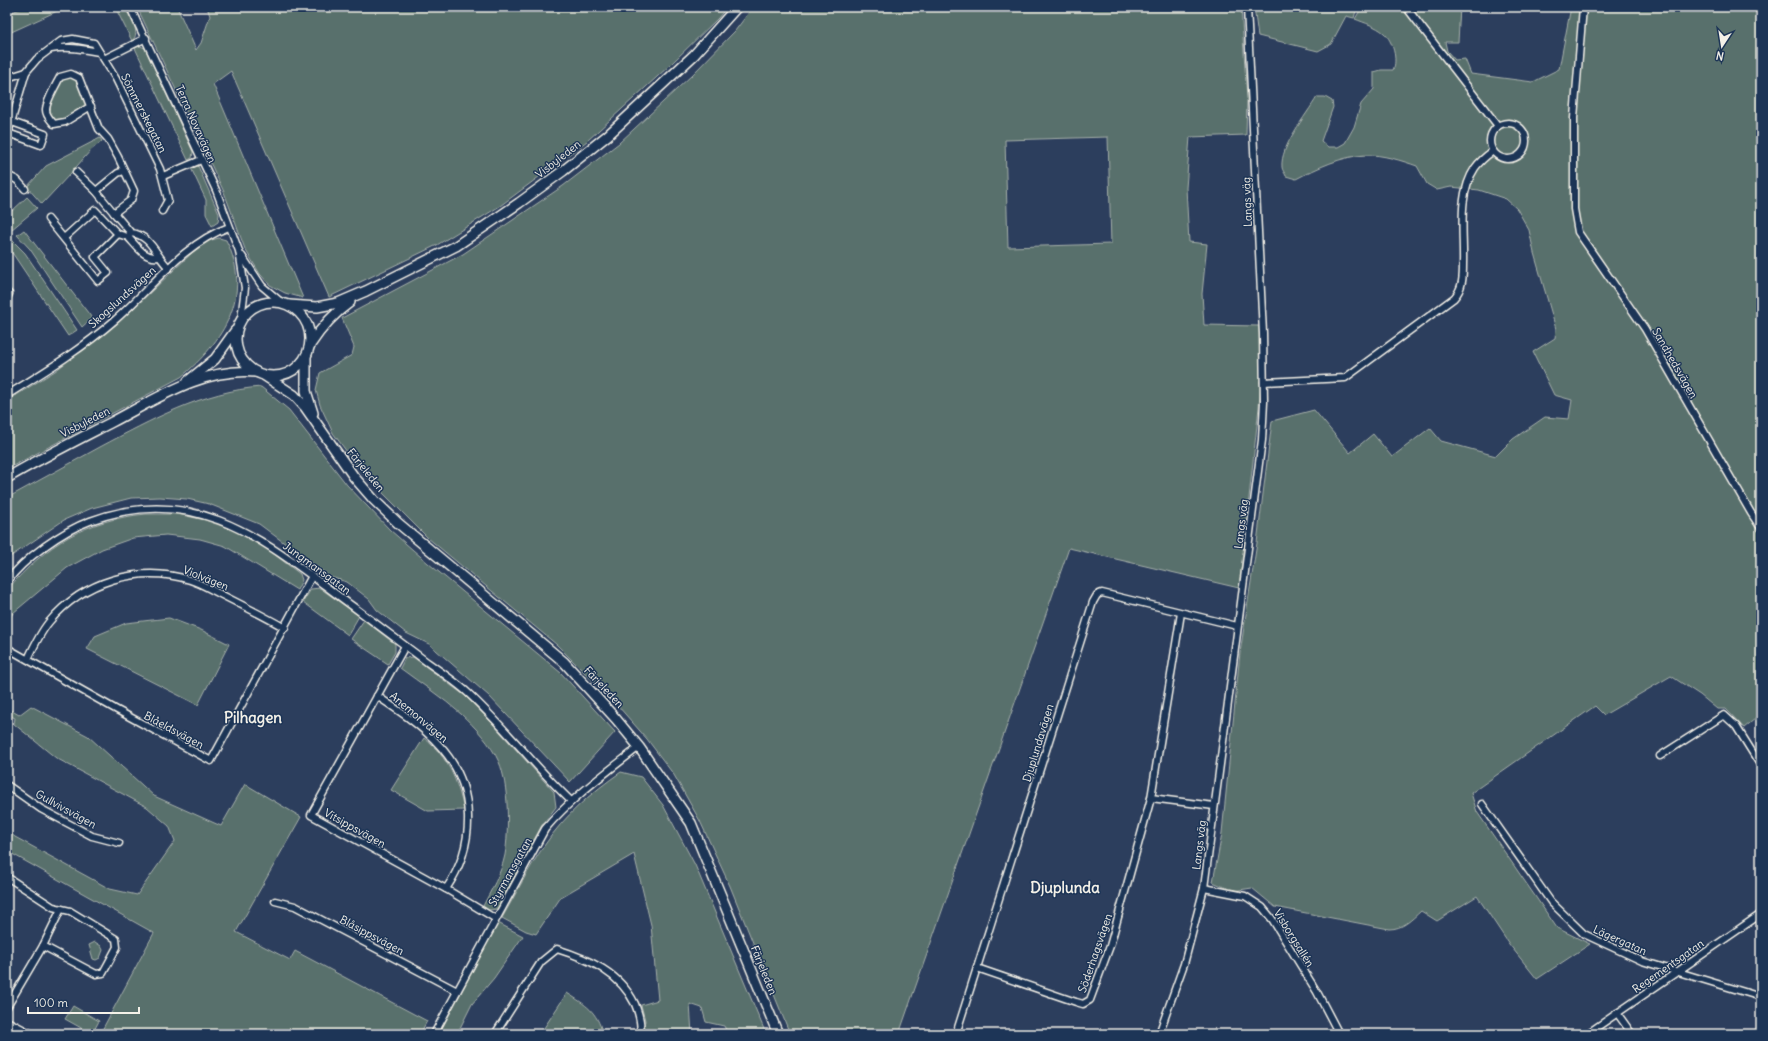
<svg xmlns="http://www.w3.org/2000/svg" width="1768" height="1041" viewBox="0 0 1768 1041" font-family="Delius,sans-serif">
  <style>
    .green { fill: #59706c; stroke: #a6b0aa; fill-rule: evenodd }
    .lines { fill: none; stroke-linecap: round; stroke-linejoin: round }
    .street-casing { stroke: #f4f1e8; stroke-width: 9 }
    .secondary-casing { stroke: #f4f1e8; stroke-width: 12 }
    .street { stroke: #1d3557; stroke-width: 6 }
    .secondary { stroke: #1d3557; stroke-width: 9 }
    .labels { text-anchor: middle; stroke-width: 3; stroke-linejoin: round; paint-order: stroke }
    .street-label { font-size: 11px; fill: #f4f1e8; stroke: #1d3557 }
    .district-label { font-size: 15px; font-weight: bold; fill: #f4f1e8; stroke: #1d3557 }
  </style>
  <rect width="100%" height="100%" fill="#2c3e5d"/>
  <filter id="ink" filterUnits="userSpaceOnUse"><feTurbulence type="fractalNoise" baseFrequency=".025" numOctaves="2"/><feDisplacementMap in="SourceGraphic" scale="8" xChannelSelector="R" yChannelSelector="G"/><feConvolveMatrix kernelMatrix="1 2 1 2 8 2 1 2 1" color-interpolation-filters="sRGB"/></filter>
  <g filter="url(#ink)">
    <!-- green -->
    <g class="green">
      <polygon points="25,7 66,7 7,34 7,14"/>
      <path d="M115,7h10c4,10 17,25 7,34z"/>
      <polygon points="137,7 177,7 196,50 201,43 210,16 207,7 727,7 718,18 669,66 587,141 500,206 437,245 329,297 231,71 213,84 303,298 285,293 270,285 260,274 245,249 224,192"/>
      <path d="M753,7h488l6,92 -1,36 -56,2 -4,51 3,54 18,2 -5,50 2,31 55,1 2,51 -2,30 -20,181 -170,-40 -170,486h-109l-60,-148 -30,-65 -26,-46 -27,-36 -29,-33 -61,-61 -129,-107 -67,-67 -28,-38 -13,-28 -4,-15 4,-17 32,-18 2,-8 -12,-29 121,-64 100,-68 56,-43 73,-68 43,-44zM1108,137l3,107 -103,3 -3,-107z"/>
      <polygon points="1254,7 1357,7 1354,18 1346,16 1331,44 1318,51 1258,36"/>
      <path d="M1362,7h98l-2,35h-13l2,9 8,9 10,-1 6,15 62,8 26,-13 12,-62h190v707l-17,14 -18,-19h-9l-17,-14 -29,-19 -67,39 -9,-9 -124,87 6,19 80,116 33,16 -53,35 -28,-35 -32,-48 -40,25 -16,-10c-10,9 -18,18 -32,18l-114,-22 -23,-19 -19,3 -20,-9 9,-49 18,-180 17,-110 15,-122 42,-11 36,43 23,-19 19,23 38,-29 11,13 55,15 17,-17 32,-22 24,2 3,-19 -18,-5 -21,-43 22,-14 1,-9 -22,-76 -5,-23 -12,-21 -11,-10 -27,-9 -28,-3 -14,3 -10,-6 -10,-18c-14,-5 -36,-12 -51,-11 -24,1 -49,13 -70,24l-10,-3c-1,-3 -4,-6 -4,-9 -2,-21 24,-51 35,-70h8l7,4 1,6 -12,34 7,6h10l7,-4 9,-16 7,-23 13,-15v-17l7,-2h12c5,-10 0,-29 -9,-37 -8,-7 -19,-10 -29,-14z"/>
      <polygon points="140,46 145,48 193,152 192,158 188,160 135,48"/>
      <path d="M71,76l7,3 11,27 -24,13 -10,3c-11,-13 -1,-30 6,-43z"/>
      <polygon points="100,138 102,141 91,150 70,174 42,204 27,187 46,166"/>
      <polygon points="198,166 219,214 218,222 212,226 206,214 206,200 191,168"/>
      <polygon points="27,197 37,208 11,230 7,228 7,207 12,211"/>
      <polygon points="24,230 92,318 82,327 30,249 17,235"/>
      <polygon points="7,235 25,253 77,330 68,336 13,254 7,248"/>
      <path d="M219,238l7,2c28,55 -3,102 -45,137l-174,92v-68l48,-30 63,-48 75,-71 15,-11z"/>
      <path d="M261,387l28,23 58,75 43,45 38,33 133,110 54,59 -45,50 -81,-86 -60,-52 -23,-11 -29,-23 -8,-11 -22,-17 -17,-5 -71,-53 -50,-20 -22,-5 -27,-2 -29,1 -39,10 -28,12 -57,39v-61c31,-17 62,-34 93,-51 51,-27 103,-56 161,-60z"/>
      <path d="M146,514h31l28,6 31,11 26,14 38,29 2,6 -5,10 -72,-44 -25,-7 -34,-4 -33,3 -31,11 -35,19 -54,45 -6,9v-32c40,-46 78,-70 139,-76z"/>
      <polygon points="320,588 359,616 348,635 303,602 311,589"/>
      <polygon points="169,618 201,630 229,644 198,705 87,649 95,636 126,623"/>
      <polygon points="364,620 395,644 395,652 388,664 351,639"/>
      <path d="M413,657l51,38 28,28 62,69 2,15 -14,18 -45,84 -8,1 -6,-4c8,-16 18,-32 22,-51 4,-24 4,-70 -6,-93 -8,-18 -24,-35 -38,-48 -19,-17 -41,-31 -61,-46l5,-10z"/>
      <polygon points="31,706 88,736 154,796 221,826 245,784 301,817 236,932 290,960 295,951 427,1021 420,1034 100,1034 154,933 7,851 7,831 15,837 110,889 137,895 175,841 169,826 147,807 56,758 14,724 15,718 7,714 7,708 19,715"/>
      <path d="M424,738c25,20 33,42 40,72l-36,1 -37,-21z"/>
      <path d="M621,772l20,5 22,28 32,60 71,169h-38l-4,-8 -18,-4 -4,-14 -12,-4 2,30h-48l1,-14 -4,-15 17,-5 -7,-75 -17,-71 -73,43 -25,37 -10,-3 -24,-13c14,-24 26,-49 42,-72 20,-30 48,-54 77,-74z"/>
      <polygon points="498,923 523,936 494,978 472,1004 457,1034 439,1034"/>
      <polygon points="95,942 101,946 103,950 100,958 96,960 93,959 89,945"/>
      <path d="M567,993c20,13 29,17 36,41h-63z"/>
      <polygon points="73,1006 99,1021 92,1034 65,1019"/>
    </g>
    <g class="lines">
      <defs>
        <g id="street">
          <polyline points="130,7 216,190 239,251 245,288 241,319"/>
          <polyline points="1406,7 1498,126"/>
          <polyline points="1583,7 1574,118 1574,209 1578,232 1645,329 1751,513 1761,528"/>
          <path d="M51,49c17,-3 32,0 48,3"/>
          <polyline points="104,59 146,38"/>
          <polyline points="7,78 26,72"/>
          <path d="M91,106l-26,16 -11,2c-3,-4 -8,-8 -8,-14 0,-9 10,-25 14,-33l11,-3 8,4 20,51 9,10 10,18 16,34 -3,9 -17,13 -18,-22 22,-18 6,-2"/>
          <polyline points="12,122 45,134 41,145 8,133 26,72 37,59 61,41 73,39 94,43 116,79 160,169 168,200 162,211"/>
          <circle cx="1508" cy="141" r="18"/>
          <polyline points="76,172 96,191"/>
          <polyline points="7,175 17,180 25,189"/>
          <polyline points="163,176 201,160"/>
          <polyline points="114,213 131,233"/>
          <polyline points="48,219 98,281 108,273 95,257 118,234 128,237"/>
          <polyline points="64,238 95,210 118,234"/>
          <polyline points="242,256 262,286 281,302"/>
          <path d="M158,257c-14,2 -21,-11 -30,-20l3,-4c20,2 25,23 38,35"/>
          <polyline points="7,292 9,294 7,298"/>
          <path d="M1264,382l81,-4 109,-80c9,-10 9,-21 9,-34 1,-31 -6,-69 12,-96 5,-7 11,-12 18,-17"/>
          <path d="M7,395c37,-23 75,-46 108,-75 37,-32 67,-76 114,-93"/>
          <path d="M7,582c17,-24 56,-51 83,-61 112,-41 181,26 265,87 24,18 48,36 72,54 14,10 29,20 41,31 37,34 67,74 103,108"/>
          <polyline points="405,646 311,815 446,889 496,919"/>
          <polyline points="7,648 117,710 211,761 312,576"/>
          <path d="M28,659c6,-13 12,-26 21,-37 34,-41 90,-58 141,-42 10,3 20,9 30,14 22,11 44,22 65,34"/>
          <path d="M377,696c21,14 45,30 62,49 38,41 37,100 7,144"/>
          <polyline points="1660,756 1724,715 1736,726 1761,766"/>
          <polyline points="7,785 41,809 92,836 119,843"/>
          <polyline points="1151,798 1214,806"/>
          <polyline points="1482,804 1551,902 1584,934 1642,961 1761,997"/>
          <polyline points="7,877 53,907 70,911 116,939 117,947 103,973 96,974 43,946"/>
          <polyline points="1204,888 1245,896 1262,907 1272,919 1317,992 1339,1034"/>
          <polyline points="275,901 295,906 457,991"/>
          <polyline points="977,968 1076,1002 1083,1004 1090,1000 1110,946 1151,798 1181,613"/>
          <polyline points="7,1007 43,946 61,909"/>
          <polyline points="1617,1013 1632,1034"/>
          <polyline points="7,1021 32,1034"/>
          <path d="M434,1034l111,-205c27,-32 61,-56 94,-82"/>
          <path d="M495,1034l46,-72 16,-13c32,10 63,24 78,55 4,10 7,20 5,30"/>
          <polyline points="956,1034 1093,602 1097,595 1102,593 1237,626"/>
          <polyline points="1159,1034 1184,964 1204,888 1262,440 1264,402 1263,333 1247,7"/>
          <polyline points="1587,1034 1761,914"/>
        </g>
        <g id="secondary">
          <circle cx="273" cy="339" r="37"/>
          <polyline points="289,305 317,307 338,303 366,291 456,246 519,203 563,171 608,135 694,55 737,7"/>
          <path d="M310,345c11,-17 23,-31 40,-43"/>
          <polyline points="306,357 306,391 313,413"/>
          <polyline points="265,376 294,395 305,407 354,477 374,500 398,523 564,662 616,719 639,747 691,823 778,1034"/>
          <polyline points="188,381 215,359 235,331"/>
          <path d="M7,478c34,-20 70,-38 105,-56 44,-23 91,-55 144,-50"/>
        </g>
      </defs>
      <!-- street casing -->
      <use href="#street" class="street-casing"/>
      <!-- secondary casing -->
      <use href="#secondary" class="secondary-casing"/>
      <!-- street -->
      <use href="#street" class="street"/>
      <!-- secondary -->
      <use href="#secondary" class="secondary"/>
    </g>
  </g>
  <g class="labels">
    <!-- street labels -->
    <g class="street-label">
      <text transform="translate(144 113) rotate(63)" y="4">Sömmerskegatan</text>
      <text transform="translate(196 124) rotate(66)" y="4">Terra Novavägen</text>
      <text transform="translate(558 159) rotate(-38)" y="4">Visbyleden</text>
      <text transform="translate(1247 202) rotate(-92)" y="4">Langs väg</text>
      <text transform="translate(122 297) rotate(-42)" y="4">Skogslundsvägen</text>
      <text transform="translate(1675 363) rotate(60)" y="4">Sandhedsvägen</text>
      <text transform="translate(85 422) rotate(-27)" y="4">Visbyleden</text>
      <text transform="translate(366 470) rotate(51)" y="4">Färjeleden</text>
      <text transform="translate(1241 524) rotate(-83)" y="4">Langs väg</text>
      <text transform="translate(317 568) rotate(36)" y="4">Jungmansgatan</text>
      <text transform="translate(206 578) rotate(22)" y="4">Violvägen</text>
      <text transform="translate(604 687) rotate(47)" y="4">Färjeleden</text>
      <text transform="translate(419 717) rotate(40)" y="4">Anemonvägen</text>
      <text transform="translate(174 730) rotate(28)" y="4">Blåeldsvägen</text>
      <text transform="translate(1038 743) rotate(-73)" y="4">Djuplundavägen</text>
      <text transform="translate(66 809) rotate(29)" y="4">Gullvivsvägen</text>
      <text transform="translate(355 828) rotate(29)" y="4">Vitsippsvägen</text>
      <text transform="translate(1199 845) rotate(-83)" y="4">Langs väg</text>
      <text transform="translate(510 872) rotate(-61)" y="4">Styrmansgatan</text>
      <text transform="translate(372 935) rotate(28)" y="4">Blåsippsvägen</text>
      <text transform="translate(1294 938) rotate(58)" y="4">Visborgsallén</text>
      <text transform="translate(1620 940) rotate(24)" y="4">Lägergatan</text>
      <text transform="translate(1095 953) rotate(-71)" y="4">Söderhagsvägen</text>
      <text transform="translate(1668 966) rotate(-35)" y="4">Regementsgatan</text>
      <text transform="translate(764 970) rotate(68)" y="4">Färjeleden</text>
    </g>
    <!-- district labels -->
    <g class="district-label">
      <text x="253" y="723">Pilhagen</text>
      <text x="1065" y="893">Djuplunda</text>
    </g>
  </g>
  <!-- margin -->
  <rect width="1768" height="1041" fill="none" stroke="#1d3557" stroke-width="24"/>
  <rect x="12" y="12" width="1744" height="1017" fill="none" stroke="#f4f1e8" stroke-width="1.5" filter="url(#ink)"/>
  <!-- north arrow -->
  <g transform="translate(1722 46) rotate(192)" stroke="#1d3557" stroke-width="3" paint-order="stroke">
  <path d="M0-3L7 15L0 10L-7 15Z" fill="#f4f1e8"/>
  <text y="-6" font-size="11" font-weight="bold" text-anchor="middle" fill="#f4f1e8">N</text>
  </g>
  <!-- scale -->
  <path d="M28 1007v6h111v-6" fill="none" stroke="#f4f1e8" stroke-width="2"/>
  <text x="34" y="1007" font-size="12" fill="#f4f1e8" stroke="#1d3557" stroke-width="3" paint-order="stroke">100 m</text>
</svg>
